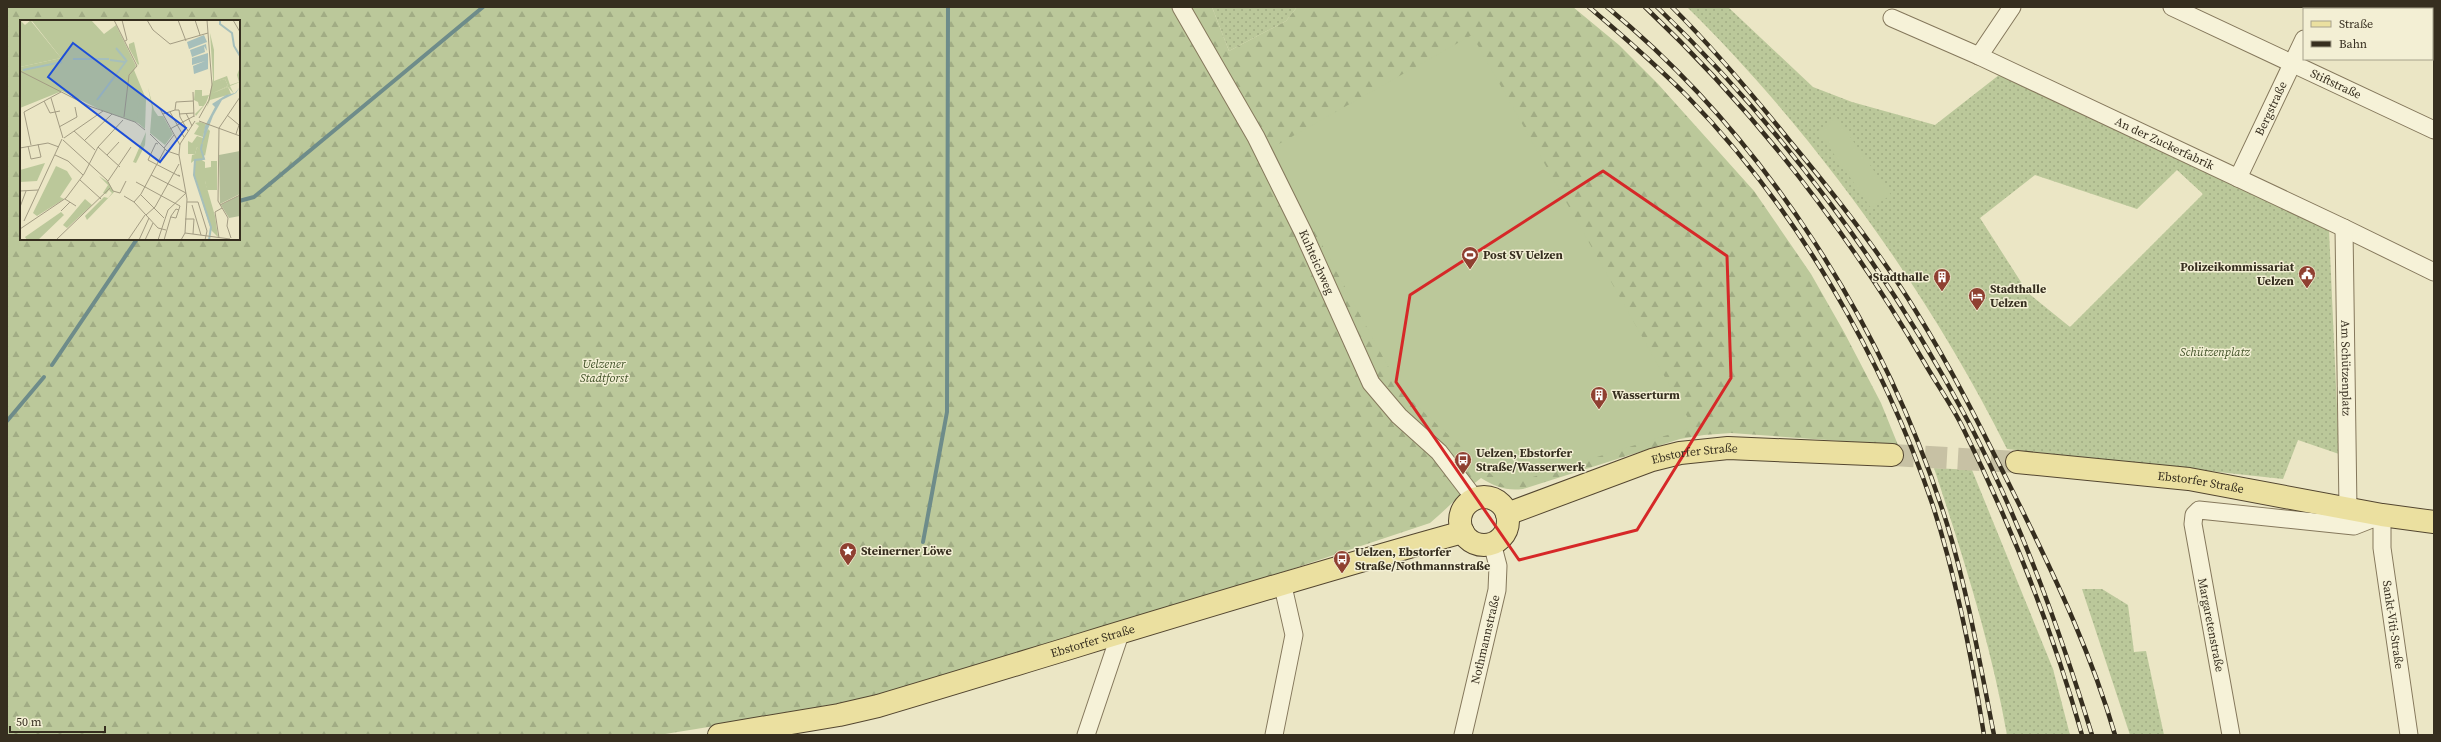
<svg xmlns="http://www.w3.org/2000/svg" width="2441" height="742" viewBox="0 0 2441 742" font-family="'Source Serif 4',serif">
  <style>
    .grass { fill: url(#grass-dots); fill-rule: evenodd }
    .forest { fill: url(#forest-firs); fill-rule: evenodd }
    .pitch { fill: #bbc89a }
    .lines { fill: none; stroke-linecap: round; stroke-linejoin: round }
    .stream { stroke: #6e8c8a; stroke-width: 4 }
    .major-tunnel { stroke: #c7c1a4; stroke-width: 22; stroke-dasharray: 22 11; stroke-linecap: butt }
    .minor-casing { stroke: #85785c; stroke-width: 19 }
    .major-casing { stroke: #534630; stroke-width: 24 }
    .minor { stroke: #f6f2d8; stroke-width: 17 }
    .major { stroke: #ebe0a0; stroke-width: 22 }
    .rail-casing { stroke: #362e1f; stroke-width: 4.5 }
    .rail { stroke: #f3efd4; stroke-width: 3; stroke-dasharray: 9; stroke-linecap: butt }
    .marked { fill: none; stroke: #d62828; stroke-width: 3; stroke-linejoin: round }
    .labels { text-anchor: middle; stroke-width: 3; stroke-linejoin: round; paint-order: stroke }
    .street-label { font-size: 12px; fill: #362e1f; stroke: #f3efd4 }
    .poi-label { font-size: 12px; font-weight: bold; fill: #362e1f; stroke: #f3efd4; text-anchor: start }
    .park-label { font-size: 12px; font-style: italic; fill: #405127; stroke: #f3efd4 }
    .inset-river { fill: none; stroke: #a6bfbb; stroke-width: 2 }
    .inset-road { fill: none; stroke: #a39c83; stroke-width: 1 }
    .view { fill: #1d4ed8; fill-opacity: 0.15; stroke: #1d4ed8; stroke-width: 2 }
    .inset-edge { fill: none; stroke: #362e1f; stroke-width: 2 }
  </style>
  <defs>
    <pattern id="grass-dots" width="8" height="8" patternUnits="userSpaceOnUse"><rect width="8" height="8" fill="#bbc89a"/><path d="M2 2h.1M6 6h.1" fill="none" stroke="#a1ac84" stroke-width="1.8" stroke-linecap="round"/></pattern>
    <pattern id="forest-firs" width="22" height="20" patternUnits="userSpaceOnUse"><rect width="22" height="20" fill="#bbc89a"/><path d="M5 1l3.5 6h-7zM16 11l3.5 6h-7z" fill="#a1ac84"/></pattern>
  </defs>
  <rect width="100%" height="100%" fill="#ebe6c5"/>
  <!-- grass -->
  <g class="grass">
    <polygon points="1212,7 1297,7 1286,21 1229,51"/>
    <path d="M1687,7h41l85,80 39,15 83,23 64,-50 330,155 10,224 -41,-14 -15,39 -276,-30c-78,-157 -195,-319 -320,-442zM2177,170l26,24 -133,133 -42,-34 -48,-75 55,-43 102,34z"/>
    <path d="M1934,468l38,2 81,199 17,66h-63c-16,-91 -44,-179 -73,-267z"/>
    <polygon points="2082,589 2102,589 2128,605 2134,652 2146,651 2164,735 2130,735"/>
  </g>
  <!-- forest -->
  <path class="forest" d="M7,7h1205l17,44 57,-30 11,-14h276l46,38 39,39 96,107 57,83 33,58 37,71 17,42 -167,-12 -27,2 -24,4 -157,50c-17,2 -27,-2 -42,-11 -19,14 -33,30 -51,45l-313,104 -278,79 -180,29h-652zM21,21h218v218h-218z"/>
  <!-- pitch -->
  <g class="pitch">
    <polygon points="1472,35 1693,427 1504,486 1402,392 1270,149"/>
    <polygon points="1837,118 1891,195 1871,208 1818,131"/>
  </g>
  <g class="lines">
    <!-- stream -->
    <g class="stream">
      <polyline points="239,201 254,197 483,7"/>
      <polyline points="52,365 137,239"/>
      <polyline points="7,421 44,377"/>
      <polyline points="923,542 947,412 948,7"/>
    </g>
    <!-- major-tunnel -->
    <polyline class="major-tunnel" points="1892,455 2017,462"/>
    <defs>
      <g id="minor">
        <path id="s1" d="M1181,7l75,130 47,95 68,151 28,33 40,36 36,47"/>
        <path id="s2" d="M2172,7l262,123"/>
        <polyline points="2420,7 2424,9"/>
        <polyline points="2318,9 2319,7"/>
        <path id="s3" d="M1892,18l87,38 365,172 90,44"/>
        <polyline points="1979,56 2012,7"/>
        <path id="s4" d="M2238,178l66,-139"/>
        <path id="s5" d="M2344,228l4,281"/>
        <polyline points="1086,735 1120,634"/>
        <polyline points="1274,735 1294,635 1282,582"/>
        <path id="s6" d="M1463,735l34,-145 1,-24 -6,-23"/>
        <path id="s7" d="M2231,735l-38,-211 1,-9 5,-5 155,16 28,-11v33l27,187"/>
      </g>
      <g id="major">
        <path id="s8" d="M2017,462l172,17 193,36 52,7"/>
        <circle cx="1484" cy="521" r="24"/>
        <path id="s9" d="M1507,514l145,-54 28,-7 48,-5 164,7"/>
        <path id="s10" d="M719,735l120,-20 39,-9c195,-58 389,-120 585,-174"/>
      </g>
    </defs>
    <!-- minor casing -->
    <use href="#minor" class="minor-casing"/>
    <!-- major casing -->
    <use href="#major" class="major-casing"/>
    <!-- minor -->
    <use href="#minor" class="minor"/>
    <!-- major -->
    <use href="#major" class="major"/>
    <defs>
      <g id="rail">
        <path d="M1589,7c34,29 67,58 98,89 110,113 196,262 246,410 24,74 39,152 51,229"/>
        <path d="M1607,7c159,131 279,321 340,517 21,69 33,140 47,211"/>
        <path d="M1645,7c110,104 203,225 279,355 12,21 27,42 38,64 49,99 90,202 120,309"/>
        <path d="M1657,7c125,120 231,263 312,416 52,99 90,205 123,312"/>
        <path d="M1672,7c42,42 80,87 117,133 46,55 91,112 128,173 39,63 71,129 104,195 36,73 71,148 94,227"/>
      </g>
    </defs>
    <!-- rail casing -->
    <use href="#rail" class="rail-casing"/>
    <!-- rail -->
    <use href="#rail" class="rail"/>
  </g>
  <!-- marked area -->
  <path class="marked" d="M1603,171l124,85 4,122 -94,152 -118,30 -123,-178 14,-87z"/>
  <!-- icons -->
  <defs>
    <symbol id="stadium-pin" viewBox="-11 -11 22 30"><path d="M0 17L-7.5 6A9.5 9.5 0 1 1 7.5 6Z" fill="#8f4031" stroke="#f3efd4"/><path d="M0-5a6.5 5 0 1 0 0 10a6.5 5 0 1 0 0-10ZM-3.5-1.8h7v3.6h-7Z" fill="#fff"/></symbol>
    <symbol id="civic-pin" viewBox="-11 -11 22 30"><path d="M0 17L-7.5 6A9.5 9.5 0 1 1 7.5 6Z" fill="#8f4031" stroke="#f3efd4"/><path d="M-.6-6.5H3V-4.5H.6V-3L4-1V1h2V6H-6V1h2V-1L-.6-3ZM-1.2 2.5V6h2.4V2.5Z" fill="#fff"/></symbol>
    <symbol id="building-pin" viewBox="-11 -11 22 30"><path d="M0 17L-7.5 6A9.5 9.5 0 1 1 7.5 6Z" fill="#8f4031" stroke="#f3efd4"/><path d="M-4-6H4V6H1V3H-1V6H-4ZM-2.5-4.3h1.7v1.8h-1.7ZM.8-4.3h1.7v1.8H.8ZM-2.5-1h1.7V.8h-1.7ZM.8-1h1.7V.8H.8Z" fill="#fff"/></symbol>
    <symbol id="hotel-pin" viewBox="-11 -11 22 30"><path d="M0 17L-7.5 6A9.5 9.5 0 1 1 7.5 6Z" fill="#8f4031" stroke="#f3efd4"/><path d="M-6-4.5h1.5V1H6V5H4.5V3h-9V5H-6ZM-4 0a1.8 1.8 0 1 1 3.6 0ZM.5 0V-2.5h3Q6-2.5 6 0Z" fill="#fff"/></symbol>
    <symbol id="bus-pin" viewBox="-11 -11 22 30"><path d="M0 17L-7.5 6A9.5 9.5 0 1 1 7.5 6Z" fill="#8f4031" stroke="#f3efd4"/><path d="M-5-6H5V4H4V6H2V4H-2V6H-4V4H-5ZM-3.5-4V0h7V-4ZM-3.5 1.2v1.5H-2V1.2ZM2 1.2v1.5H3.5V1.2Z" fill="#fff"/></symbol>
    <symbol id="sight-pin" viewBox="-11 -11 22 30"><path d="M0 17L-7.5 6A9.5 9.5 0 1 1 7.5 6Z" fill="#8f4031" stroke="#f3efd4"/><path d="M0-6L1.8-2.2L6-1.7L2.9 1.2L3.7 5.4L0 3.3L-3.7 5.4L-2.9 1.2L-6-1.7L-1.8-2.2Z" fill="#fff"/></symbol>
  </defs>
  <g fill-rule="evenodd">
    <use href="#stadium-pin" x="1460" y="245" width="20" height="27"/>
    <use href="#civic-pin" x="2297" y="264" width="20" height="27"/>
    <use href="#building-pin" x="1932" y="267" width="20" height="27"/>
    <use href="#hotel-pin" x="1967" y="286" width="20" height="27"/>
    <use href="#building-pin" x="1589" y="385" width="20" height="27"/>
    <use href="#bus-pin" x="1453" y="450" width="20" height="27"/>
    <use href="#sight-pin" x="838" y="541" width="20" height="27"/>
    <use href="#bus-pin" x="1332" y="549" width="20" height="27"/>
  </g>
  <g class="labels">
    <!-- street labels -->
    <g class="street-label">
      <text dy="4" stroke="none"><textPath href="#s2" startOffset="181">Stiftstraße</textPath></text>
      <text dy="4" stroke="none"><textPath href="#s4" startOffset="77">Bergstraße</textPath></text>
      <text dy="4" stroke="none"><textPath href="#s3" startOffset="300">An der Zuckerfabrik</textPath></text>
      <text dy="4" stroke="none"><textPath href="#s1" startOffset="289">Kuhteichweg</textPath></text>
      <text dy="4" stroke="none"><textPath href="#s5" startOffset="140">Am Schützenplatz</textPath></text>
      <text dy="4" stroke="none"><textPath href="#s9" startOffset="198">Ebstorfer Straße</textPath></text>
      <text dy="4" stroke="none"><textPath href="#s8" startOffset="185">Ebstorfer Straße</textPath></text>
      <text transform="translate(2211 625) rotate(79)" y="4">Margaretenstraße</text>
      <text dy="4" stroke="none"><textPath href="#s7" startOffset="527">Sankt-Viti-Straße</textPath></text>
      <text dy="4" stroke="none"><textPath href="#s6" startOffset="98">Nothmannstraße</textPath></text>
      <text dy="4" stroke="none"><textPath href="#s10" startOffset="386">Ebstorfer Straße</textPath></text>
    </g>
    <!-- poi labels -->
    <g class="poi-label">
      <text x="1483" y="259">Post SV Uelzen</text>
      <text x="2294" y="271" text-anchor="end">Polizeikommissariat<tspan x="2294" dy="14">Uelzen</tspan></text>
      <text x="1929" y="281" text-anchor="end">Stadthalle</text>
      <text x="1990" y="293">Stadthalle<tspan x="1990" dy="14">Uelzen</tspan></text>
      <text x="1612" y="399">Wasserturm</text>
      <text x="1476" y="457">Uelzen, Ebstorfer<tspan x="1476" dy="14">Straße/Wasserwerk</tspan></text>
      <text x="861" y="555">Steinerner Löwe</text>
      <text x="1355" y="556">Uelzen, Ebstorfer<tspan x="1355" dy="14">Straße/Nothmannstraße</tspan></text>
    </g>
    <!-- park labels -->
    <g class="park-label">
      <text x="2215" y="356">Schützenplatz</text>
      <text x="604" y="368">Uelzener<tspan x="604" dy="14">Stadtforst</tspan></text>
    </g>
  </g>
  <!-- overview -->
  <g transform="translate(20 20)">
    <rect width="220" height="220" fill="#ebe6c5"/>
    <path d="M0,0l5,5 6,-4 30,37 -41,9zM190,13l4,17v32l11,-3 3,7 -15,7 15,-6 3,7 -21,6 -3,7 6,-28zM114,22l5,22 -1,1 -9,-17v-4zM128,68l6,22 4,6h5l10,18 -8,11 -15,-12 2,-26zM175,70h7v6l7,-1 -3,8 -10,13 -1,-2 8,-8h-4l-1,-4 -4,-2zM126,112l-1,13 -9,18 -3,-1zM178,138l7,4v19l10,35 3,21 -7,-7 -17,-55v-14zM79,156l9,6 6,10 -27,28 -2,-4 19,-19 4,1 4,-5 -3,-3 -3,4 -3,-1 5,-8zM65,179l7,6 -25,23 -4,-3z" fill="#bbc89a"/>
    <path d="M1,0l4,5 6,-5h60l13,14 12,-9 20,41 -2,4 12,29 -1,30 -7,-6 -35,-12 -41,-20 -42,17v-41l41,-9 -29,-37 -7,4zM220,47v15l-10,4 4,8 -6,-7 -15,6 15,-7 -3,-7 -11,4v-2l13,-5 3,9 9,-3 -2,-7zM180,102l6,2 -3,13 -9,-3 5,-8 -4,-3zM177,127l7,6v6l-3,2 -5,-2 -5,4 1,-8 3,-1z" fill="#bbc89a"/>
    <path d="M220,131v43l-20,10 -1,-49zM220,175v21l-11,2 -8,-13z" fill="#b3be98"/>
    <path d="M188,109l2,2 -5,25 -8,-9 -2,7h-7v-13l4,2 5,-7 6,2zM25,143l-8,18 -17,1v-12zM36,146l11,5 5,8 -12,18 4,2 -27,17 -4,-3zM41,192l3,3 -26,25h-11l-2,-3z" fill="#bbc89a"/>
    <path d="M107,74l13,2 -3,25 -11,-3zM191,141h6v29h-10l-2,-9v-13l6,-1z" fill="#bbc89a"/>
    <path d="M184,15l3,7 -18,7 -2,-7zM186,24l1,7 -3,-5 1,6 -13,5 -2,-7zM188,33v16l-14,5 -1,-8 12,-5 -13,4v-7zM220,67l-4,6 -14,7 -9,16 -12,31 4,-21 10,-19 -3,-3 14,-9 9,-2z" fill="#a6bfbb"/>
    <path class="inset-river" d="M200,0v4l12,9 2,13 6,10M96,28l10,12M53,39h36M90,40l15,2M3,50l39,-8M77,80l30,-40M182,124l-1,5 3,10 -9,1 -1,15 17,52 -2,13"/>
    <path class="inset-road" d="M94,0l23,46 -8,9 -5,42M102,0l5,20 -2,1M127,0l6,10 17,14 38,-11M158,0l8,21M175,0l5,15M213,0l7,12M0,51l69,35 46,16 10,8M173,72l1,25M31,78l12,40M24,81l6,12 10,-2M140,89l20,36M155,90h4l1,7 8,14M150,92l14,25M166,93l6,13M143,94l12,-4 1,-8 17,-1M159,94l15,-1M207,95l12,10 -3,9M179,98l10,-18 3,-15 -5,-65M179,101l41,15M39,107l18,-10 -2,-10M150,109l24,-13M54,111l21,19M130,114l17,17 12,4 1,-11 15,-23M44,118l39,-27M43,120l44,40 6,11 7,2 6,-12M64,121l28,-27M138,124l-2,-1 -8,17 31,16h1l-2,-1M11,125l-7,-33 37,-20M8,126l3,13 10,-2 -3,-13M78,127l22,20M0,128l28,-5 11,4M144,128l10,-13M35,135l13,6 15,14M87,135l12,-13M159,135l8,44 -2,34 -4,7M131,155l35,18M60,160l21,19M88,161l23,-34M116,162l44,24 -4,12 -5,-1M0,171l18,-1M121,175l23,23M104,176l10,6 24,26 8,2M45,179l11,7M114,182l7,-8 24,-45M167,182h11l9,29 -2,9M172,185l9,30M200,185l20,-10M0,187l6,-16M41,191l9,-9M126,195l9,-8 24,-43M165,199h9l-1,15M4,201l38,-82M0,209l46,-31 18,-24 14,-27 25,-27M165,213l45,6M199,218l-4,-26 7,-4M211,218l-4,-12 1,-8 -10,-17 1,-73 21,-31M36,220l54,-52M108,220l17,-25M119,220l10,-22M125,220l8,-17M138,220l10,-30 18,-17M144,220l7,-24 5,-7 3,1"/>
    <path class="view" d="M53,23l113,85 -26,34 -112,-85z"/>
    <rect width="220" height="220" class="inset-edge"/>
  </g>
  <!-- border -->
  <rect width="2441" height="742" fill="none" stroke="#362e1f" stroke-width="16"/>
  <!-- legend -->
  <rect x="2303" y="8" width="130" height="52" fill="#f3efd4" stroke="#a7a28c"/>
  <rect x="2311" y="21" width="20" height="6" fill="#ebe0a0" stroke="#a7a28c"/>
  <text x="2339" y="28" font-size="12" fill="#362e1f">Straße</text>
  <rect x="2311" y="41" width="20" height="6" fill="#362e1f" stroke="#a7a28c"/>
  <text x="2339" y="48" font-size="12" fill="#362e1f">Bahn</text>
  <!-- scale -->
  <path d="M10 726v6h95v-6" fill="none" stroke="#362e1f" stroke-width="2"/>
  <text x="16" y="726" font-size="12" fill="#362e1f" stroke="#f3efd4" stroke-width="3" paint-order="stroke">50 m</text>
</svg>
